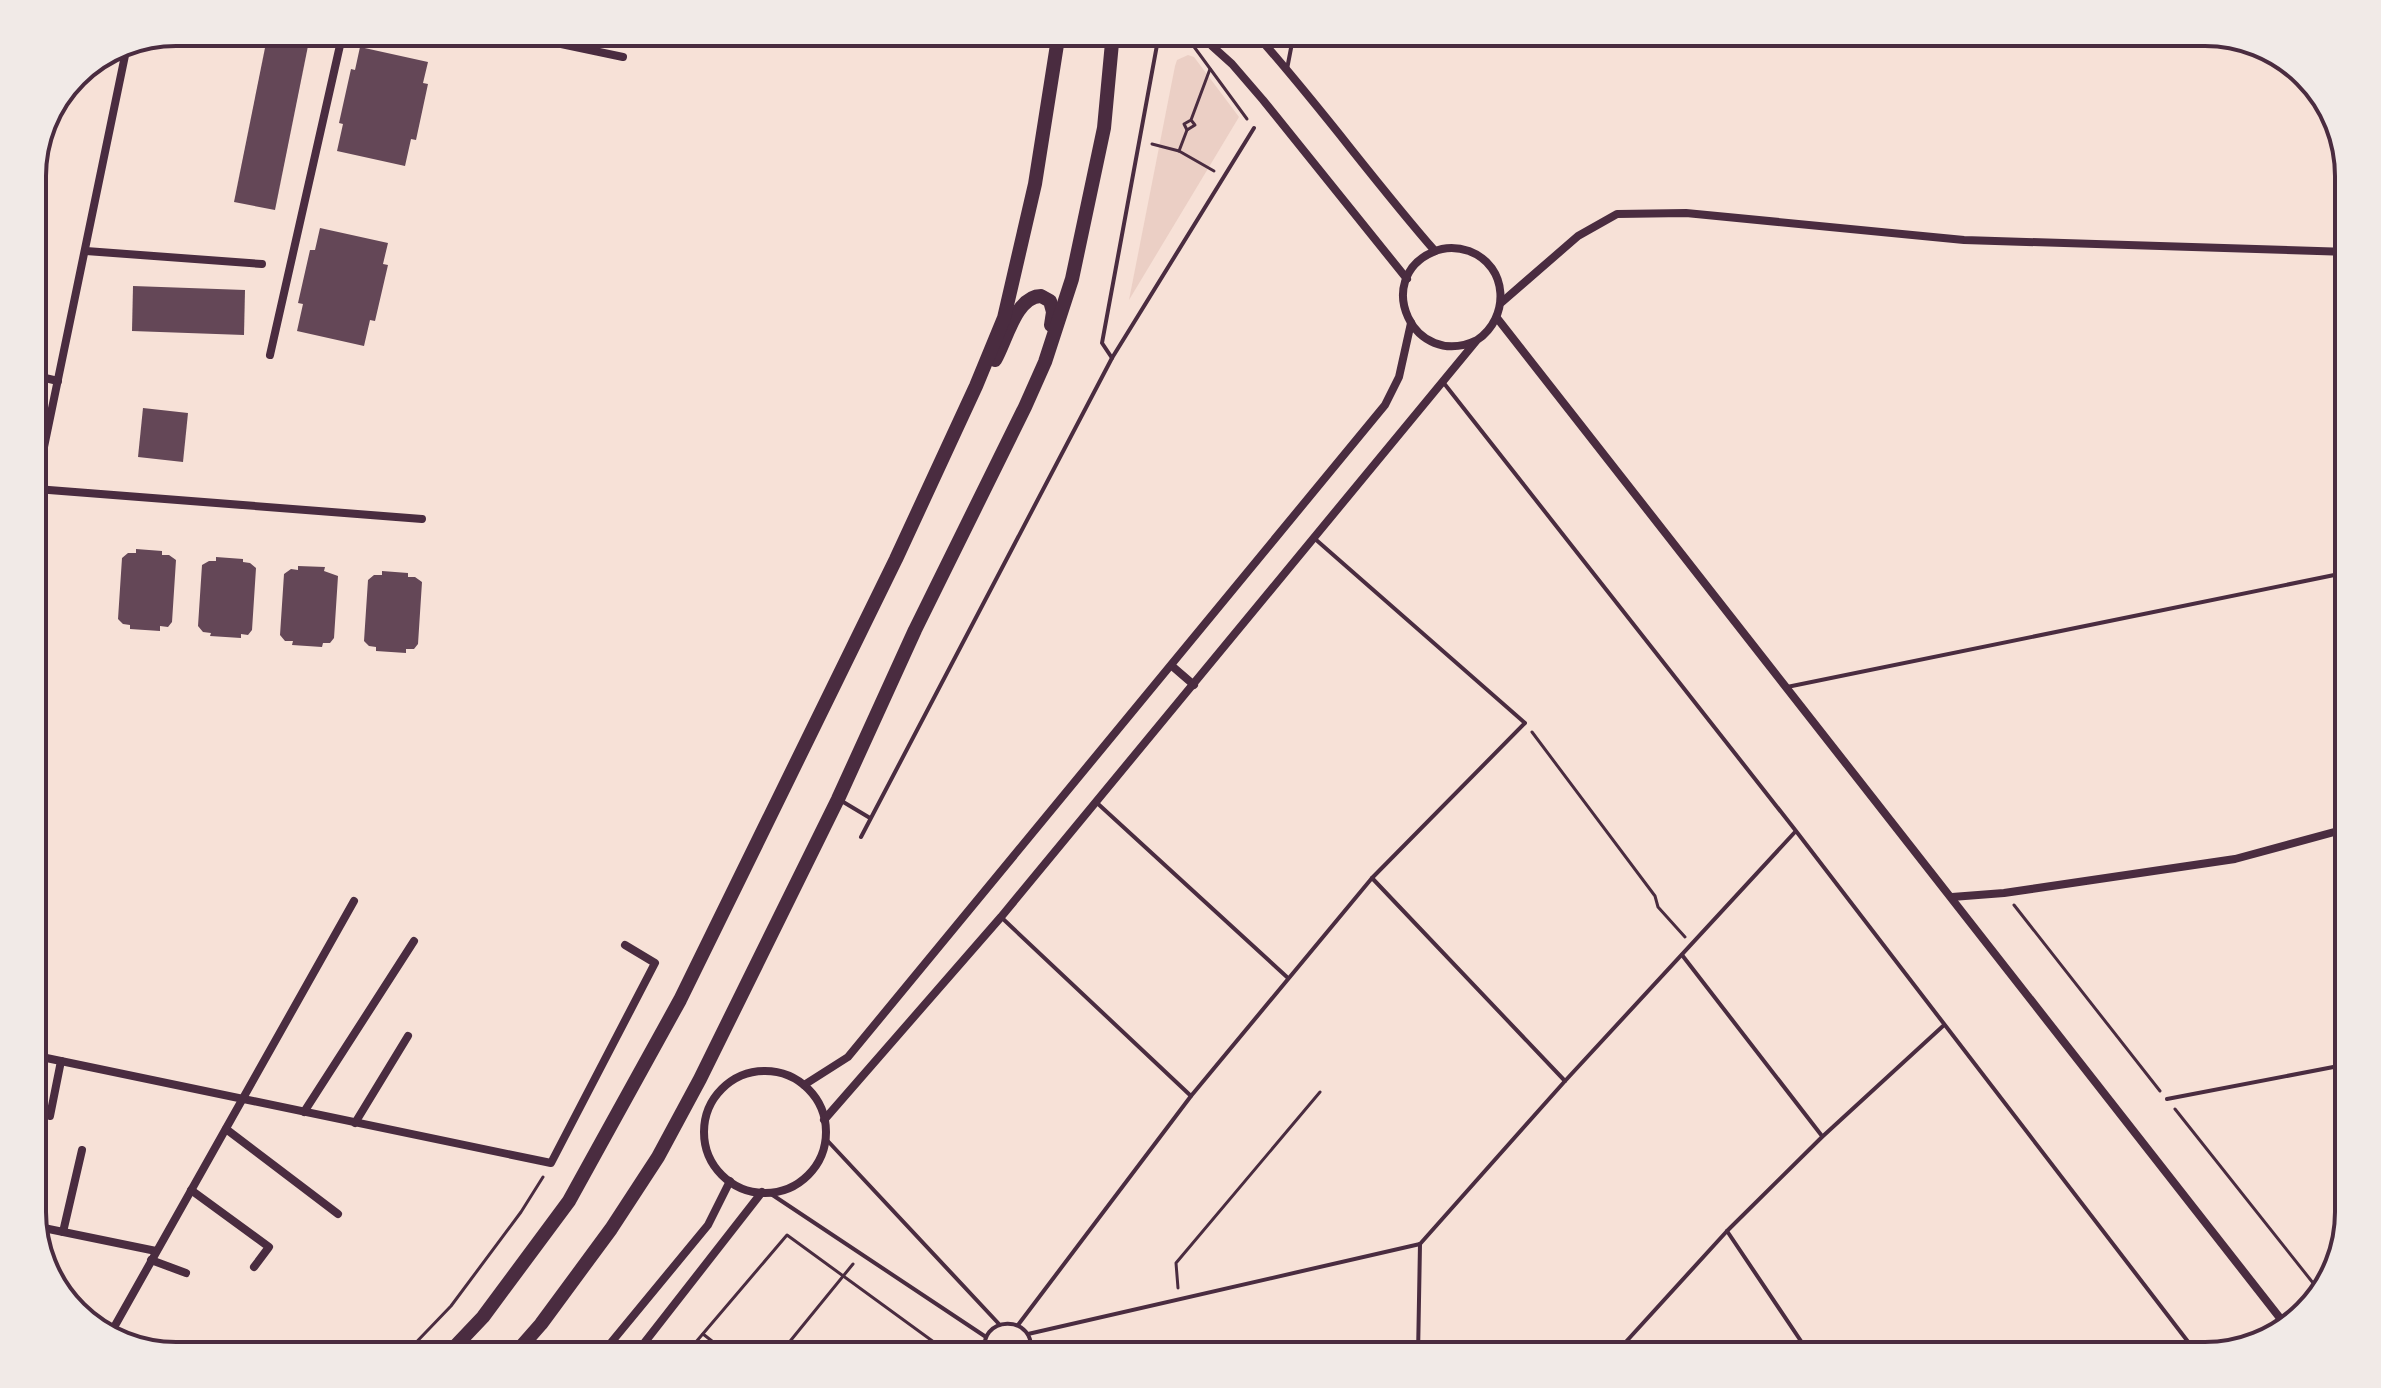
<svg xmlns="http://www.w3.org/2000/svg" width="2381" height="1388" viewBox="0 0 2381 1388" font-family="Barlow,sans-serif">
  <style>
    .green { fill: #ebcfc5 }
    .building { fill: #644757 }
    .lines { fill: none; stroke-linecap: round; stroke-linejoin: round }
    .path { stroke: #4a2c40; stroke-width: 3 }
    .service { stroke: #4a2c40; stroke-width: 4 }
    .minor { stroke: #4a2c40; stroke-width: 8 }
    .trunk { stroke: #4a2c40; stroke-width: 14 }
    .rim { fill: none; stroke: #4a2c40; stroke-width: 4 }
  </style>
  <rect width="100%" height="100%" fill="#f7e1d7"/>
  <!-- green -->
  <polygon class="green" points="1188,55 1194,57 1239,117 1129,300 1175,66 1177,60"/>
  <!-- building -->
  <g class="building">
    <polygon points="268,33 309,41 275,210 234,202"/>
    <polygon points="360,47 428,62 423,83 428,84 416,140 411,139 405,166 337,151 343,124 339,123 351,69 355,70"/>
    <polygon points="320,228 388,243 383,264 388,265 375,321 370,320 364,346 297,331 303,304 298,303 310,250 315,250"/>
    <polygon points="133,286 245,290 244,335 132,331"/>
    <polygon points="143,408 188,413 183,462 138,457"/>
    <polygon points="136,549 162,551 162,555 169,555 176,560 172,622 168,627 160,626 160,631 130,629 130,625 123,624 118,619 122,558 128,553 136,553"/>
    <polygon points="216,557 243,559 243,562 250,563 256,568 252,630 248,635 241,634 241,638 210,636 211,633 203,632 198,626 202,565 209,561 216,561"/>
    <polygon points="298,566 325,567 324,571 338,576 334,638 330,643 323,643 322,647 292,645 293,641 285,641 280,635 284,574 291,569 298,570"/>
    <polygon points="382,571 408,573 408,577 415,577 422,582 418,644 414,649 406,649 406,653 376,651 376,647 369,646 364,641 368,580 374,575 382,575"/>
  </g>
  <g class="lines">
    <!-- path -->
    <g class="path">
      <polyline points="1168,44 1183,42 1192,44 1247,119"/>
      <polyline points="1191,120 1184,124 1187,130 1195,125 1191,120 1210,69"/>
      <polyline points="1152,144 1179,151 1214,171"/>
      <polyline points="1179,151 1187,130"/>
      <polyline points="1532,732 1655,896 1658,907 1685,937"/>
      <polyline points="2014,905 2160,1091"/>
      <polyline points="2175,1109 2321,1293"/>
      <polyline points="1178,1288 1176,1263 1320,1092"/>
      <polyline points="703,1334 731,1356"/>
      <polyline points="403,1356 451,1306 521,1212 543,1177"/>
      <polyline points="684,1356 787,1235 953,1356"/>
      <polyline points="778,1356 853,1264"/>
    </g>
    <!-- service -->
    <g class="service">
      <polyline points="1287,69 1292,43 1290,32"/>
      <polyline points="1112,358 1102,343 1157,45"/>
      <polyline points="1443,382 1796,831 2199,1356"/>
      <polyline points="1787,687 2349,572"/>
      <polyline points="840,800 870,818"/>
      <polyline points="1096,802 1288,978"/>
      <polyline points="861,837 1112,358 1254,128"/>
      <polyline points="1372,878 1565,1081"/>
      <polyline points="1001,917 1191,1096"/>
      <polyline points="1682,955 1822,1136"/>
      <polyline points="2167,1099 2349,1064"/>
      <polyline points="825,1138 999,1324"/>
      <polyline points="768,1192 986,1337"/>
      <polyline points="1727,1231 1811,1356"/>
      <polyline points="1420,1244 1565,1081 1795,832"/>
      <polyline points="1018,1325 1191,1096 1372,878 1525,723 1314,538"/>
      <polyline points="1028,1334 1420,1244"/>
      <path d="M986,1356c-12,-42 54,-44 44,0"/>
      <polyline points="1418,1356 1420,1244"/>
      <polyline points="1613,1356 1727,1231 1822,1137 1943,1026"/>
    </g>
    <!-- minor -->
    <g class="minor">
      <polyline points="504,32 623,57"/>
      <polyline points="1204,32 1212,46 1232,64 1263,100 1407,279"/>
      <path d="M1254,32c63,70 119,148 181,219"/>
      <polyline points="86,251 262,264"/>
      <polyline points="1502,302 1578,236 1617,214 1686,213 1964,240 2349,252"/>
      <polyline points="1497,318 2287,1327"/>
      <polyline points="270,355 343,32"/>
      <polyline points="32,375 58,381"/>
      <polyline points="36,489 422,519"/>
      <polyline points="32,505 128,41"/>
      <polyline points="1172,666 1194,685"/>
      <polyline points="1952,897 2004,893 2235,859 2349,828"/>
      <polyline points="32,1055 551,1163 655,963 625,945"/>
      <circle cx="765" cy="1132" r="61"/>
      <polyline points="804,1085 848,1057 1385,405 1399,377 1411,323"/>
      <polyline points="304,1112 414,941"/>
      <polyline points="50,1116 61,1061"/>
      <path d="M824,1120l177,-203 476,-577c33,-22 32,-74 -8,-89 -12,-4 -25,-4 -36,1 -61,26 -20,119 44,88"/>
      <polyline points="355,1123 408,1036"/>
      <polyline points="226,1129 338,1214"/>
      <polyline points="191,1190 269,1247 254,1267"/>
      <polyline points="34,1226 156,1251"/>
      <polyline points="63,1232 82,1150"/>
      <polyline points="151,1260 186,1273"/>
      <polyline points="108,1338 354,901"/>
      <polyline points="600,1356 708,1225 730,1181"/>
      <polyline points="634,1356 762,1192"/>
    </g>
    <!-- trunk -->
    <g class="trunk">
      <path d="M995,360c11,-19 21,-64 46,-64l9,5 3,11 -2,13"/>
      <polyline points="446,1356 483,1317 569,1201 680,1000 896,559 976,386 1004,318 1035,184 1059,32"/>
      <polyline points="513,1356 541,1324 611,1229 658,1157 700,1079 838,799 915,630 1025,407 1045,362 1072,279 1104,128 1113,32"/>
    </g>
  </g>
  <!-- crop -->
  <path d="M0 0H2381V1388H0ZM176 46H2205A130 130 0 0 1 2335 176V1212A130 130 0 0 1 2205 1342H176A130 130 0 0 1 46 1212V176A130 130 0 0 1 176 46Z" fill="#f1eae7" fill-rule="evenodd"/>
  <path class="rim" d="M176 46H2205A130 130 0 0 1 2335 176V1212A130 130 0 0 1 2205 1342H176A130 130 0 0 1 46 1212V176A130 130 0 0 1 176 46Z"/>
</svg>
